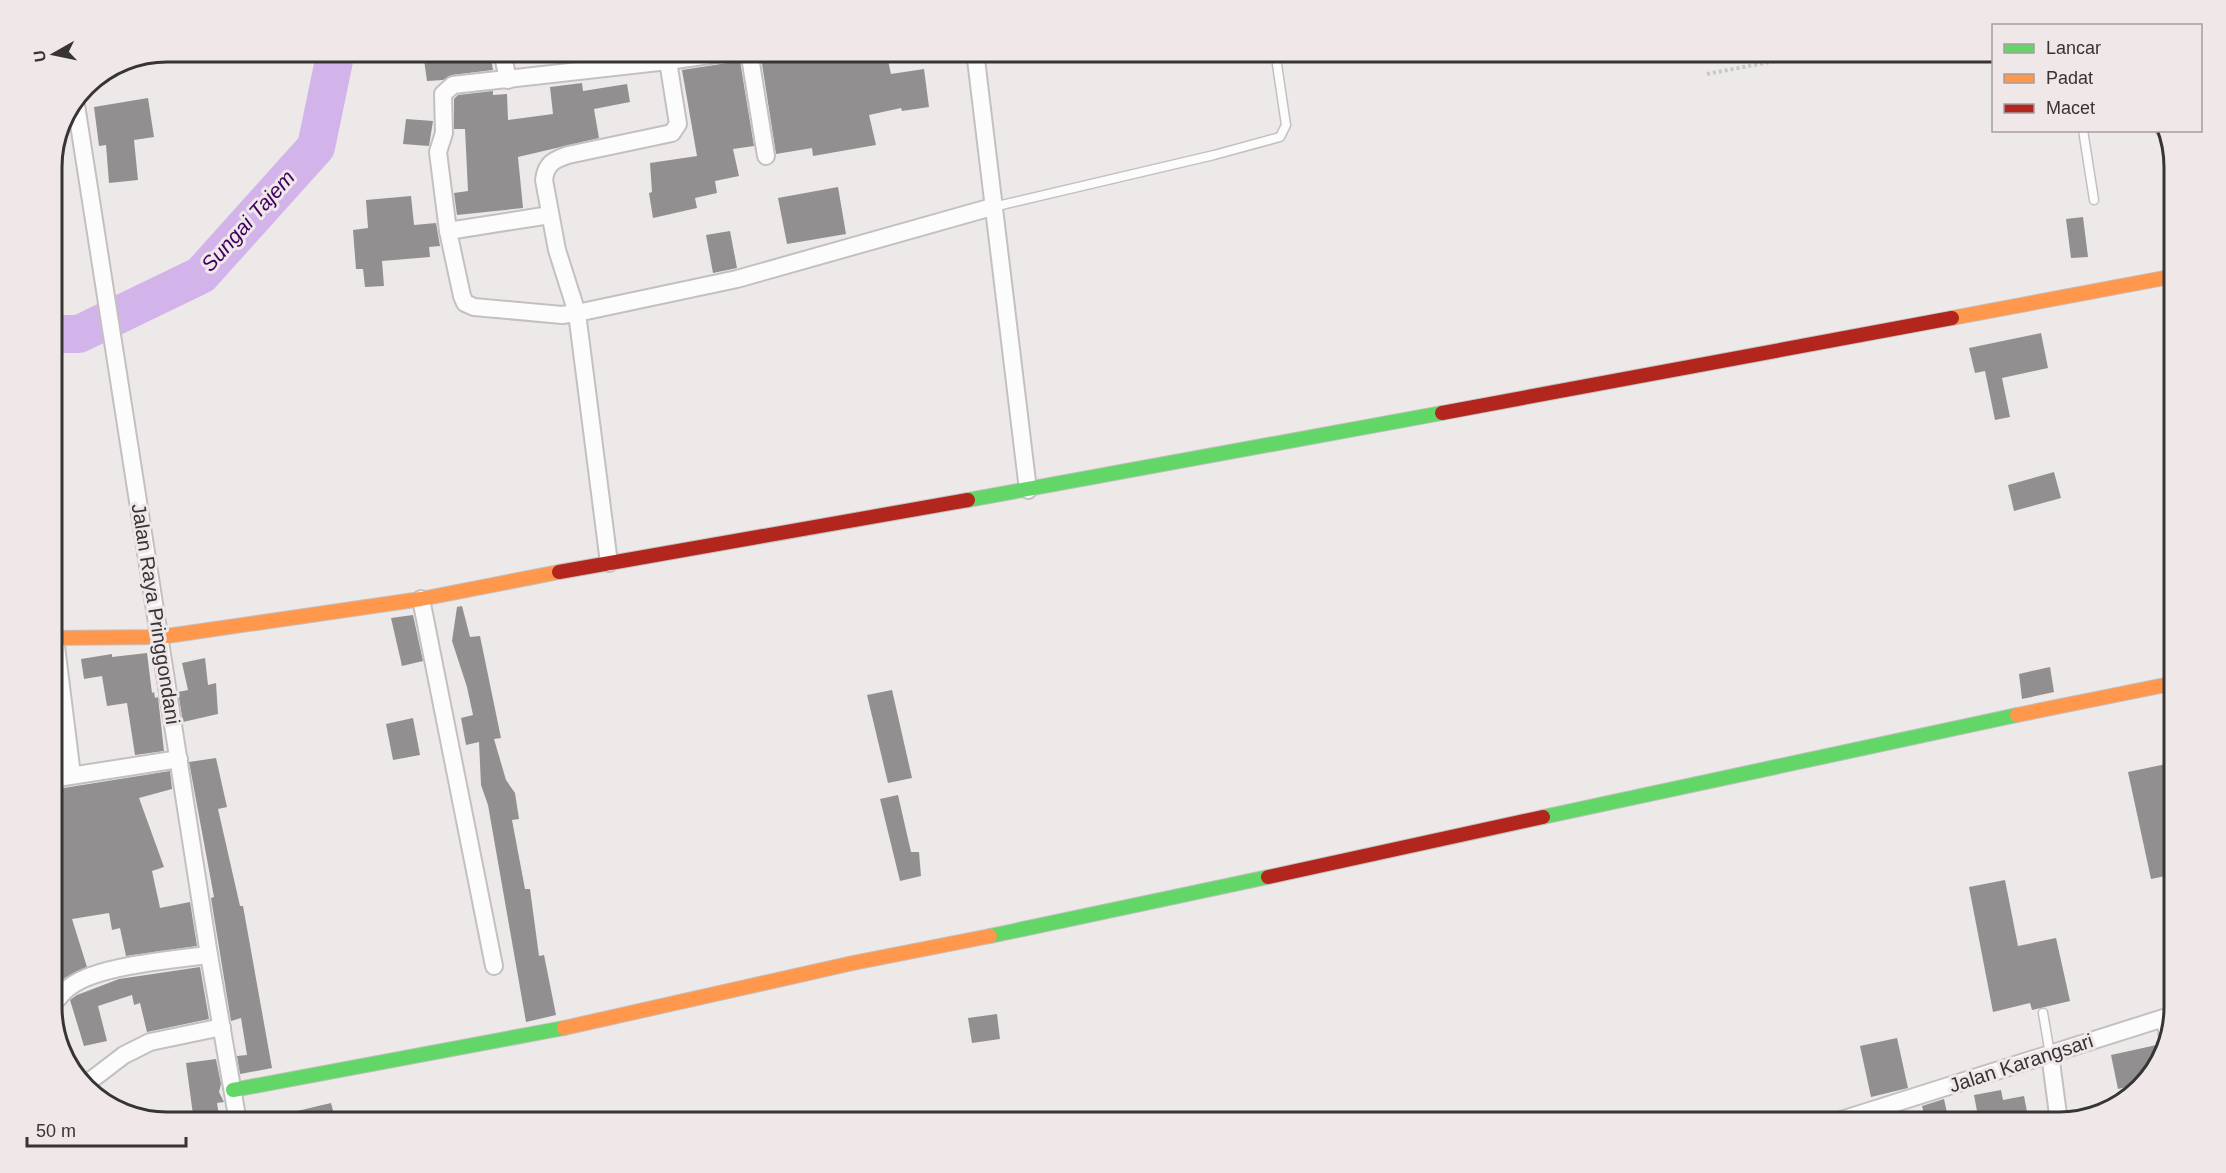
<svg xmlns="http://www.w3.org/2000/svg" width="2226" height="1173" viewBox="0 0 2226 1173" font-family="Helvetica,sans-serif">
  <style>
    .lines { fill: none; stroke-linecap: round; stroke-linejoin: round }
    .river { stroke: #d3b4ea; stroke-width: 38 }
    .building { fill: #928f90 }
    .lane-casing { stroke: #c4c0c1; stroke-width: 11 }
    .street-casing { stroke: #c4c0c1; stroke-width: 20 }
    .fast-casing { stroke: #c4c0c1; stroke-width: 16 }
    .slow-casing { stroke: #c4c0c1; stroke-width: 16 }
    .jam-casing { stroke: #c4c0c1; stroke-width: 16 }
    .path { stroke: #c9c8c8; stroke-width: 4; stroke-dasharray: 3 3; stroke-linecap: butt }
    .lane { stroke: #fcfcfc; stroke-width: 8 }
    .street { stroke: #fcfcfc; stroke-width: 16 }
    .fast { stroke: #63d668; stroke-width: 14 }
    .slow { stroke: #ff974d; stroke-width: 14 }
    .jam { stroke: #b3261e; stroke-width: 14 }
    .labels { text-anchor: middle; stroke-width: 6; stroke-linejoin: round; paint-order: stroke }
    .street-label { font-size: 20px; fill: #373435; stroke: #efe7e8 }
    .water-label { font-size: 21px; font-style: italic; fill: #410061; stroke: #efe7e8 }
    .rim { fill: none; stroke: #373435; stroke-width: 3 }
  </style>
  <rect width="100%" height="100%" fill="#ede9e9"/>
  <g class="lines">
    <!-- river -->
    <polyline class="river" points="51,334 79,334 201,275 316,147 336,51"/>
  </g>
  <!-- building -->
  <g class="building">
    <polygon points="441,51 490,51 493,70 452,75 443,80 427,81 423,53"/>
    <polygon points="760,51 886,51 891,74 924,69 929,107 902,111 901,108 869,115 876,145 813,156 812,148 776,154"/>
    <polygon points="740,61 754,146 733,149 739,176 715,181 717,193 695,198 697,208 653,218 649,193 652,192 650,163 697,156 682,70"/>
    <polygon points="582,83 583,91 627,84 630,102 594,109 599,138 518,157 523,208 457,215 454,193 468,191 465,129 454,129 454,99 458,95 493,91 493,95 507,94 508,120 553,114 550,87"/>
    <polygon points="148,98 154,137 134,140 138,180 109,183 106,145 99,146 94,107"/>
    <polygon points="406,119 433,121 429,146 403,144"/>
    <polygon points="838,187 846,234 787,244 778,198"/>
    <polygon points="411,196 414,225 436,223 440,246 429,247 430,257 382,261 384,286 365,287 363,269 356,269 353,230 368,228 366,200"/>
    <polygon points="2083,217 2088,257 2071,258 2066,219"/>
    <polygon points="730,231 737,268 713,273 706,235"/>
    <polygon points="2041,333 2048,368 2002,378 2010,417 1995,420 1985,371 1975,373 1969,348"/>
    <polygon points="2054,472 2061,498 2014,511 2008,485"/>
    <polygon points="462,606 470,637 480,636 501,738 494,739 506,780 515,793 519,819 512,820 525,889 530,889 539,956 544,955 556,1015 526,1022 488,805 481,785 479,742 466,745 461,718 473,715 467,687 452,641 457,607"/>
    <polygon points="413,615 423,661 402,666 391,618"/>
    <polygon points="147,653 152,693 154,692 155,698 158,697 164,751 135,755 127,703 107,706 102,676 84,679 81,659 112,654 112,657"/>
    <polygon points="205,658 208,685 216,683 218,714 183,722 178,692 188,690 182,663"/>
    <polygon points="2050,667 2054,692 2022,699 2019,674"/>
    <polygon points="892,690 912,778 888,783 867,695"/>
    <polygon points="413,718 420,755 393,760 386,724"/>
    <polygon points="216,758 227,807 218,809 240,906 243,906 272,1068 240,1074 237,1056 247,1055 241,1018 231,1021 211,898 214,897 189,762"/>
    <polygon points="2171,763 2175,783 2175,874 2151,879 2128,772"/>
    <polygon points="170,771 172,789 139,798 164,867 152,871 160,908 190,902 197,946 126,956 120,928 112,930 109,913 72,919 87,967 63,979 57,971 51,953 51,790"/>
    <polygon points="898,795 911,852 919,852 921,876 900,881 880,799"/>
    <polygon points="2005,880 2018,946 2056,938 2070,1001 2032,1010 2030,1003 1993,1012 1969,887"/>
    <polygon points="200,967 209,1019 147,1032 140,1003 134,1005 132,995 98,1006 107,1041 84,1046 70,1000 77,995 119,979"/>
    <polygon points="997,1014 1000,1039 972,1043 968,1018"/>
    <polygon points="1897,1038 1908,1088 1871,1097 1860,1046"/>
    <polygon points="2161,1044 2165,1047 2163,1058 2140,1084 2118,1089 2111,1055"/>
    <polygon points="216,1059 221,1084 219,1092 224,1102 217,1103 220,1122 194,1122 186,1063"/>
    <polygon points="2001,1090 2003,1100 2024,1096 2029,1122 1979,1122 1974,1095"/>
    <polygon points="1944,1099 1949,1122 1926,1122 1922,1106"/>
    <polygon points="331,1103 336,1122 280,1122 280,1115"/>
  </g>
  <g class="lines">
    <defs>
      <g id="lane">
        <polyline points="2083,130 2094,200"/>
        <polyline points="2160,130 2168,139"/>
        <polyline points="993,207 1214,155 1280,137 1286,125 1275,51"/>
        <polyline points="2043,1013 2050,1054"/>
      </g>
      <g id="street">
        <polyline points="502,51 508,80"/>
        <polyline points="749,51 766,156"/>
        <polyline points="975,51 1028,490"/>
        <polyline points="668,61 453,85 443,94 444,133 438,152 448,231 462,296 465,303 474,307 562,315 577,313 737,279 992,207"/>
        <polyline points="76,105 209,955 238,1122"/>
        <polyline points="448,231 550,215"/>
        <path d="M609,563l-32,-250 -20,-63 -13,-70c2,-16 9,-20 24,-25l104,-22 6,-9 -10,-63 69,-10"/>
        <polyline points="421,599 494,966"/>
        <polyline points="55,638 72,775"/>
        <polyline points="51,779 179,759"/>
        <polyline points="51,980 59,997"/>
        <path d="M51,1006c7,-7 12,-15 20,-20 26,-20 104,-27 138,-31"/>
        <polyline points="2165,1018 2168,1037"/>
        <polyline points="2050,1054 2059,1122"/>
        <polyline points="86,1084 124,1055 150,1042 222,1027"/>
        <polyline points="1835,1122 2173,1015"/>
      </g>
      <g id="fast">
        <polyline points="968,500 1442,413"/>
        <polyline points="1543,817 2017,715"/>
        <polyline points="990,936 1268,877"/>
        <polyline points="233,1090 564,1028"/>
      </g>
      <g id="slow">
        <polyline points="1952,318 2175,276"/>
        <polyline points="51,638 160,637 421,599 559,572"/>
        <polyline points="2017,715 2175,683"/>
        <polyline points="564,1028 853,963 990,936"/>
      </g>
      <g id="jam">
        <polyline points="1442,413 1952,318"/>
        <polyline points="559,572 968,500"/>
        <polyline points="1268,877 1543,817"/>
      </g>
    </defs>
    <!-- lane casing -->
    <use href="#lane" class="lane-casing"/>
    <!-- street casing -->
    <use href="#street" class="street-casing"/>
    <!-- fast casing -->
    <use href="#fast" class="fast-casing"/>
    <!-- slow casing -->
    <use href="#slow" class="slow-casing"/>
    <!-- jam casing -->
    <use href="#jam" class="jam-casing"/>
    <!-- path -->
    <polyline class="path" points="1707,74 1828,51"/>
    <!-- lane -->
    <use href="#lane" class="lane"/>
    <!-- street -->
    <use href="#street" class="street"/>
    <!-- fast -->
    <use href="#fast" class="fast"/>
    <!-- slow -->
    <use href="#slow" class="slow"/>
    <!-- jam -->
    <use href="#jam" class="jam"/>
  </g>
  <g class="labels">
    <!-- street labels -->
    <g class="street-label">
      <text transform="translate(156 614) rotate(81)" y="7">Jalan Raya Pringgondani</text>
      <text transform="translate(2021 1063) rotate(-18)" y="7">Jalan Karangsari</text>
    </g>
    <!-- water labels -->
    <g class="water-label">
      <text transform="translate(248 221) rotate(-48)" y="7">Sungai Tajem</text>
    </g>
  </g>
  <!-- crop -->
  <path d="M0 0H2226V1173H0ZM167 62H2059A105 105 0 0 1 2164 167V1007A105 105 0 0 1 2059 1112H167A105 105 0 0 1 62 1007V167A105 105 0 0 1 167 62Z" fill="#efe7e8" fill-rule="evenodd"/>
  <path class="rim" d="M167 62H2059A105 105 0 0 1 2164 167V1007A105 105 0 0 1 2059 1112H167A105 105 0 0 1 62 1007V167A105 105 0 0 1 167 62Z"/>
  <!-- legend -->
  <rect x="1992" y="24" width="210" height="108" fill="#efe7e8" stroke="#a59fa0" stroke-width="1.5"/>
  <rect x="2004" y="44" width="30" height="9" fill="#63d668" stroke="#a59fa0" stroke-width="1.5"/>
  <text x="2046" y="54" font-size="18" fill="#373435">Lancar</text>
  <rect x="2004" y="74" width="30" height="9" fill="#ff974d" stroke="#a59fa0" stroke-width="1.5"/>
  <text x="2046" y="84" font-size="18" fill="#373435">Padat</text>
  <rect x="2004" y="104" width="30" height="9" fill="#b3261e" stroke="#a59fa0" stroke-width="1.5"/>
  <text x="2046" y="114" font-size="18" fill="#373435">Macet</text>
  <!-- north arrow -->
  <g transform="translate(54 54) rotate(261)" stroke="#efe7e8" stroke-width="4.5" paint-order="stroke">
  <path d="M0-4.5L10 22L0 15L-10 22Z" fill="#373435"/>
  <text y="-9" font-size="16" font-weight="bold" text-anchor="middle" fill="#373435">U</text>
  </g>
  <!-- scale -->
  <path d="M27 1137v9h159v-9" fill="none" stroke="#373435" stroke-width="3"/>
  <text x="36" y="1137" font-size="18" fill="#373435" stroke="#efe7e8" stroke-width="4.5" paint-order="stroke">50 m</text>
</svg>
